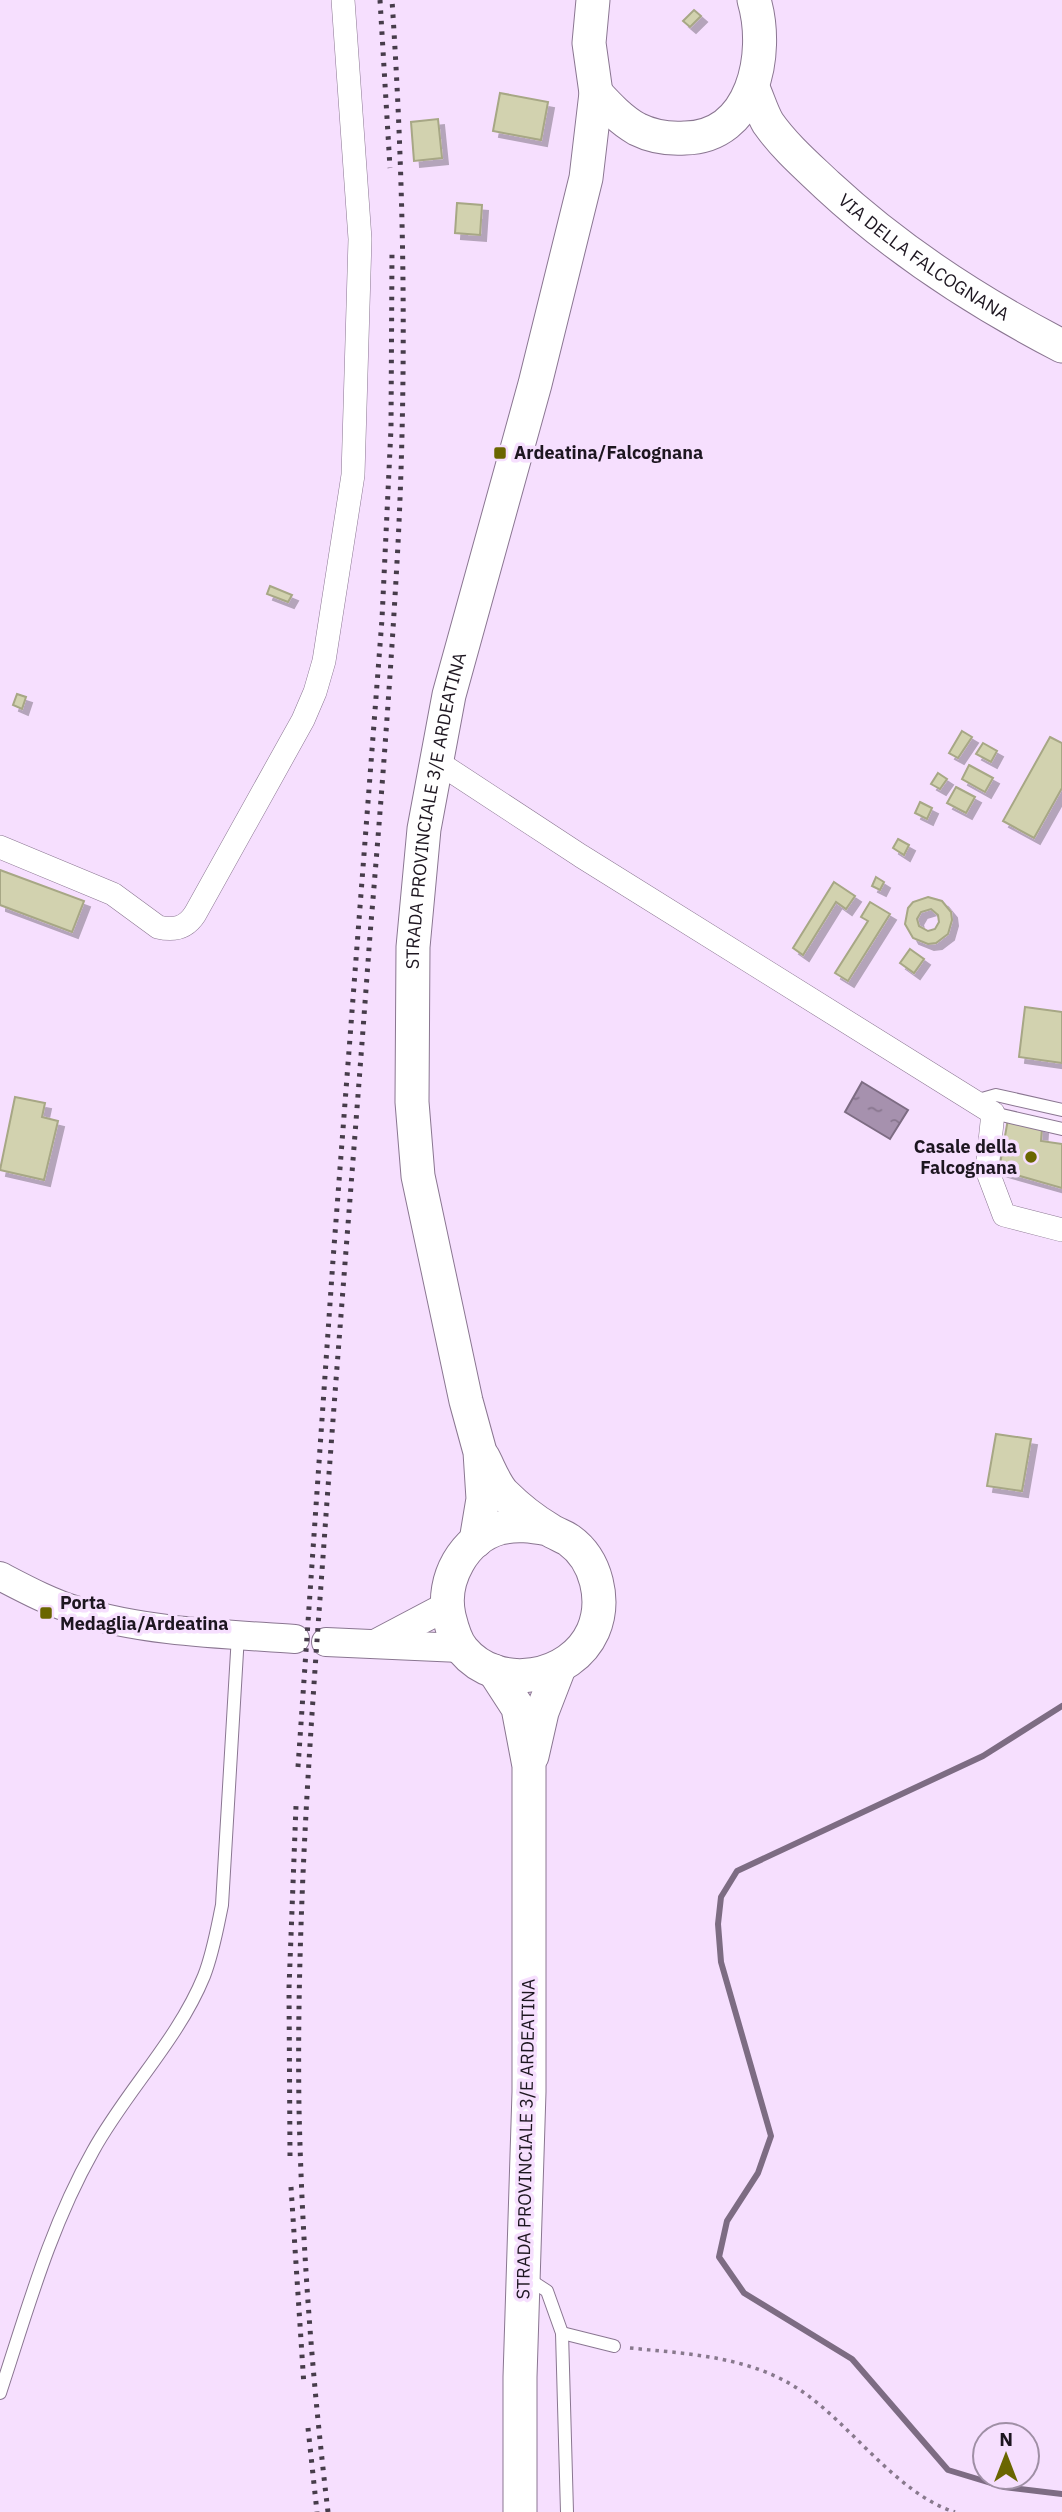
<svg xmlns="http://www.w3.org/2000/svg" width="1062" height="2512" viewBox="0 0 1062 2512" font-family="'IBM Plex Sans',sans-serif">
  <style>
    .water { fill: url(#water-ripples); stroke: #7d6c83; stroke-width: 2 }
    .lines { fill: none; stroke-linecap: round; stroke-linejoin: round }
    .stream { stroke: #7d6c83; stroke-width: 6 }
    .building { fill: #d2d2af; stroke: #a7a785; stroke-width: 2; fill-rule: evenodd; filter: url(#shadow) }
    .service-casing { stroke: #8a7691; stroke-width: 14 }
    .minor-casing { stroke: #8a7691; stroke-width: 24 }
    .tertiary-casing { stroke: #8a7691; stroke-width: 30 }
    .secondary-casing { stroke: #8a7691; stroke-width: 35 }
    .path { stroke: #88798d; stroke-width: 3.5; stroke-dasharray: 3.5 5; stroke-linecap: butt }
    .service { stroke: #fff; stroke-width: 12 }
    .minor { stroke: #fff; stroke-width: 23 }
    .tertiary { stroke: #fff; stroke-width: 28 }
    .secondary { stroke: #fff; stroke-width: 33 }
    .rail { stroke: #463c4a; stroke-width: 5; stroke-dasharray: 3.5 7; stroke-linecap: butt }
    .poi-dot { fill: #6a6600; stroke: #f6dffe; stroke-width: 2.5 }
    .labels { text-anchor: middle; stroke-width: 7; stroke-linejoin: round; paint-order: stroke }
    .street-label { font-size: 18px; fill: #1d1620; stroke: #f6dffe }
    .poi-label { font-size: 18px; font-weight: bold; fill: #1d1620; stroke: #f6dffe; text-anchor: start }
  </style>
  <defs>
    <pattern id="water-ripples" width="26" height="14" patternUnits="userSpaceOnUse" patternTransform="scale(1.75)"><rect width="26" height="14" fill="#a691ae"/><path d="M2 4q2-2 4 0t4 0M15 11q2-2 4 0t4 0" fill="none" stroke="#87758d"/></pattern>
    <filter id="shadow"><feDropShadow dx="6" dy="6" stdDeviation="0" flood-color="#0004"/></filter>
  </defs>
  <rect width="100%" height="100%" fill="#f6dffe"/>
  <!-- water -->
  <polygon class="water" points="862,1082 908,1110 890,1139 845,1112"/>
  <g class="lines">
    <!-- stream -->
    <polyline class="stream" points="1062,1706 983,1756 737,1871 721,1897 718,1924 721,1962 771,2136 758,2173 727,2221 719,2257 744,2293 852,2359 948,2470 1004,2487 1062,2494"/>
  </g>
  <!-- building -->
  <g class="building">
    <polygon points="694,10 701,16 690,27 683,21"/>
    <polygon points="500,93 548,102 541,140 493,131"/>
    <polygon points="438,119 442,158 414,161 411,122"/>
    <polygon points="457,203 482,205 480,235 455,233"/>
    <polygon points="270,586 292,595 288,602 267,594"/>
    <polygon points="17,694 26,697 22,709 13,705"/>
    <polygon points="962,731 972,737 958,758 949,753"/>
    <polygon points="1050,737 1062,743 1062,788 1034,838 1003,821"/>
    <polygon points="983,743 997,751 991,762 976,754"/>
    <polygon points="969,765 993,778 985,792 962,779"/>
    <polygon points="938,773 947,779 940,789 931,784"/>
    <polygon points="956,787 975,797 966,813 947,803"/>
    <polygon points="920,802 932,808 927,819 915,813"/>
    <polygon points="898,839 909,845 904,855 893,848"/>
    <polygon points="0,870 84,901 72,932 0,905"/>
    <polygon points="876,877 884,882 880,890 872,886"/>
    <polygon points="834,882 855,896 846,909 836,902 803,955 793,948"/>
    <path d="M928,897l14,4 9,11 1,8 -4,14 -12,9 -8,1 -15,-6 -8,-14 3,-16 5,-6zM931,909l7,6 1,7 -4,7 -7,2 -9,-5 -2,-7 4,-7z"/>
    <polygon points="870,902 890,914 848,981 835,973 868,921 861,917"/>
    <polygon points="910,949 924,959 914,973 900,963"/>
    <polygon points="1025,1007 1062,1012 1062,1063 1019,1057"/>
    <polygon points="15,1097 45,1103 42,1117 58,1121 44,1180 0,1170"/>
    <polygon points="1008,1119 1042,1128 1041,1141 1062,1144 1062,1188 999,1170"/>
    <polygon points="996,1434 1031,1439 1022,1491 987,1486"/>
  </g>
  <g class="lines">
    <defs>
      <g id="service">
        <polyline points="975,1101 996,1095 1062,1110"/>
        <polyline points="993,1113 1062,1129"/>
        <polyline points="527,2278 547,2291 562,2333 567,2512"/>
        <polyline points="562,2333 614,2346"/>
        <path d="M0,2393c27,-82 50,-166 93,-242 33,-60 85,-111 111,-175 9,-23 13,-47 18,-71l16,-270"/>
      </g>
      <g id="minor">
        <polyline points="436,761 581,856 993,1113 987,1170 1004,1215 1062,1230"/>
        <path d="M0,847l113,47 45,33c16,4 28,1 37,-13l108,-194 12,-28 9,-31 29,-186 7,-236 -17,-239"/>
      </g>
      <g id="tertiary">
        <path d="M0,1576c25,13 51,27 78,35 67,21 147,23 217,28"/>
        <polyline points="326,1642 460,1648"/>
        <polyline points="375,1644 447,1606"/>
      </g>
      <g id="secondary">
        <path id="s1" d="M753,88c5,11 9,25 15,35 17,24 38,42 59,62 70,65 150,117 235,161"/>
        <path d="M596,93c12,13 25,27 41,36 14,7 32,10 48,9 68,-1 85,-84 69,-138"/>
        <path d="M483,1457c6,11 12,28 21,37 13,13 31,27 46,36 6,4 13,6 19,10 28,20 37,61 24,91 -22,49 -95,61 -130,19 -8,-9 -11,-22 -14,-34 -8,-36 15,-78 51,-88 17,-4 31,-2 48,1"/>
        <path id="s2" d="M476,1541l7,-42 -3,-47 -14,-51 -48,-225 -6,-74 1,-155 11,-118 25,-134 86,-311 51,-206 10,-85 -7,-50 4,-43"/>
        <polyline points="494,1671 518,1708 529,1766 529,2092 520,2377 520,2512"/>
        <polyline points="532,1756 542,1712 559,1668"/>
      </g>
    </defs>
    <!-- service casing -->
    <use href="#service" class="service-casing"/>
    <!-- minor casing -->
    <use href="#minor" class="minor-casing"/>
    <!-- tertiary casing -->
    <use href="#tertiary" class="tertiary-casing"/>
    <!-- secondary casing -->
    <use href="#secondary" class="secondary-casing"/>
    <!-- path -->
    <path class="path" d="M630,2348c59,6 119,8 170,42 50,33 98,105 155,122"/>
    <!-- service -->
    <use href="#service" class="service"/>
    <!-- minor -->
    <use href="#minor" class="minor"/>
    <!-- tertiary -->
    <use href="#tertiary" class="tertiary"/>
    <!-- secondary -->
    <use href="#secondary" class="secondary"/>
    <!-- rail -->
    <g class="rail">
      <polyline points="380,0 390,168"/>
      <polyline points="298,1767 333,1260 382,619 391,428 392,252"/>
      <polyline points="290,2156 289,1988 296,1806"/>
      <polyline points="291,2187 304,2386"/>
      <polyline points="308,2428 317,2512"/>
      <path d="M328,2512c-16,-134 -26,-269 -29,-404 -3,-198 13,-396 27,-593 14,-194 30,-387 44,-580 11,-131 21,-261 28,-391 9,-181 6,-363 -6,-544"/>
    </g>
  </g>
  <!-- markers -->
  <g class="poi-dot">
    <rect x="493" y="446" width="14" height="14" rx="3.5"/>
    <circle cx="1031" cy="1157" r="7"/>
    <rect x="39" y="1606" width="14" height="14" rx="3.5"/>
  </g>
  <g class="labels">
    <!-- street labels -->
    <g class="street-label">
      <text dy="6" stroke="none"><textPath href="#s1" startOffset="245">VIA DELLA FALCOGNANA</textPath></text>
      <text dy="6" stroke="none"><textPath href="#s2" startOffset="740">STRADA PROVINCIALE 3/E ARDEATINA</textPath></text>
      <text transform="translate(526 2139) rotate(-89)" y="6">STRADA PROVINCIALE 3/E ARDEATINA</text>
    </g>
    <!-- poi labels -->
    <g class="poi-label">
      <text x="514" y="459">Ardeatina/Falcognana</text>
      <text x="1017" y="1153" text-anchor="end">Casale della<tspan x="1017" dy="21">Falcognana</tspan></text>
      <text x="60" y="1609">Porta<tspan x="60" dy="21">Medaglia/Ardeatina</tspan></text>
    </g>
  </g>
  <!-- north arrow -->
  <g transform="translate(1006 2456)"><circle r="33" fill="#f6dffe" stroke="#9f8fa5" stroke-width="2"/>
  <path d="M0-5L12 26L0 18L-12 26Z" fill="#6a6600"/>
  <text y="-10" font-size="19" font-weight="bold" text-anchor="middle" fill="#1d1620">N</text>
  </g>
</svg>
